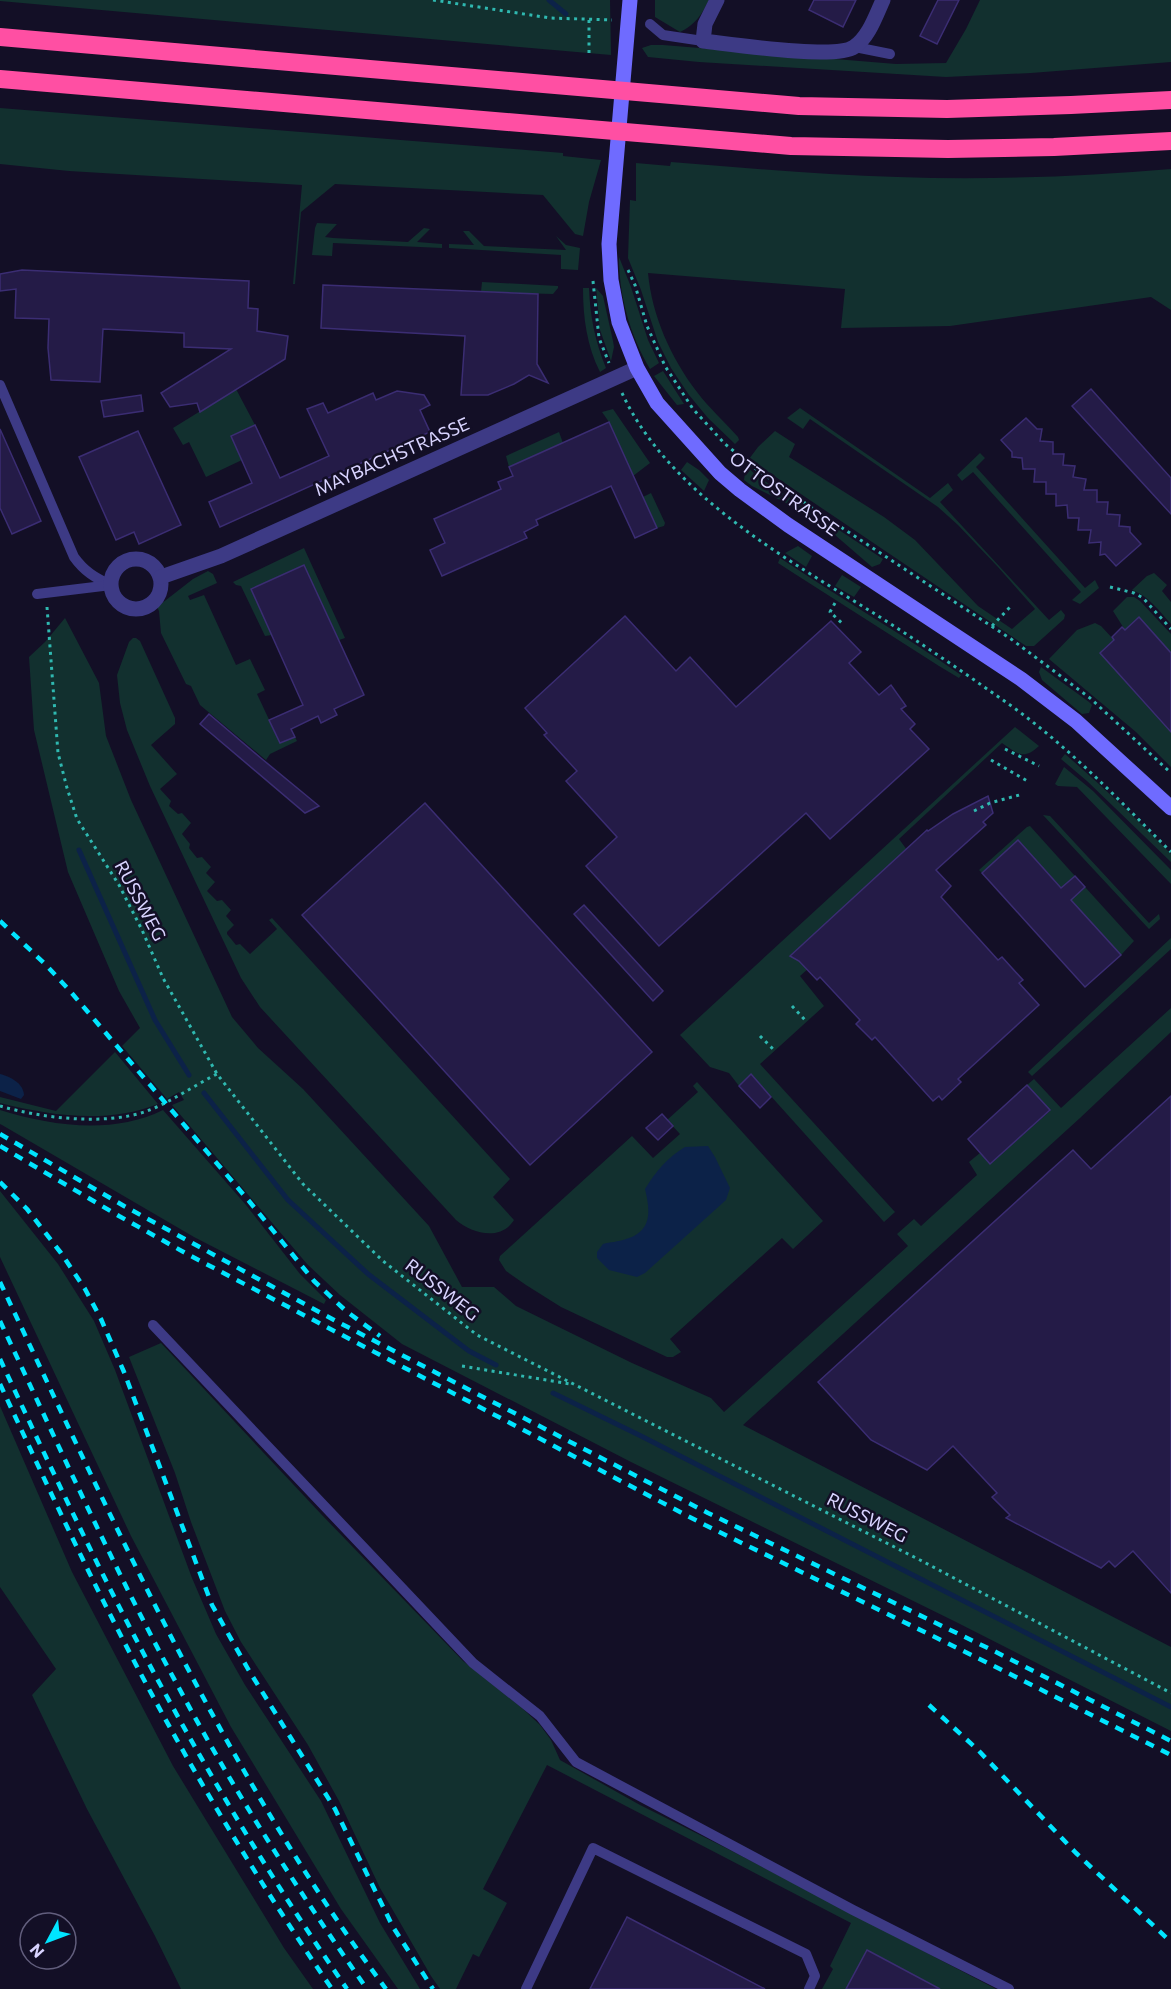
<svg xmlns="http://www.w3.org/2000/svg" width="1171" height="1989" viewBox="0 0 1171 1989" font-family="Commissioner,sans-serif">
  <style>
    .green { fill: #12302f }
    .water { fill: #0c2248 }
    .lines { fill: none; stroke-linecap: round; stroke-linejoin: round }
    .stream { stroke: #0c2248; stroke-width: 5 }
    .building { fill: #241b47; stroke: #3b2d73; stroke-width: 1.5 }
    .path { stroke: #2fb8b0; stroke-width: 3; stroke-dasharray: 3 4.5; stroke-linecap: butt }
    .lane { stroke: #3d3a85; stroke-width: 10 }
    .street { stroke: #3d3a85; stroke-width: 15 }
    .secondary { stroke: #6f6bff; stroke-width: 15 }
    .highway { stroke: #ff4fa3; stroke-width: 18 }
    .rail { stroke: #00e5ff; stroke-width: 4.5; stroke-dasharray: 9 8; stroke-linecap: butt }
    .labels { text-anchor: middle; stroke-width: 5; stroke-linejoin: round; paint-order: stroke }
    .street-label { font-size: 18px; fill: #d9d4ff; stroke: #130f26 }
  </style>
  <rect width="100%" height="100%" fill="#130f26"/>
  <!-- green -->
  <g class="green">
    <polygon points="0,0 610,0 611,55 0,1"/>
    <path d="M655,0h54c-7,14 -14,25 -29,32l-25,-15z"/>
    <polygon points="980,0 1171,0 1171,62 1031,73 946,77 699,62 648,57 642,48 651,45 663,45 896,64 946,63 966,29"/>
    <polygon points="0,108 563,153 563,156 601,160 589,202 583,236 575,234 543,195 335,184 301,212 295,284 293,284 302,185 69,171 0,164"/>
    <path d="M671,162c53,4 106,9 159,12 113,7 228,5 341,-5v141l-20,-13 -201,29 -109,2 4,-39 -197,-16c4,43 23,85 49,119 12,16 28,30 41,45l1,3 -4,4 -27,-26 -19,-23 -18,-27 -13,-26 -17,-52 -13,-32 2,-58 6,1v-38l34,3z"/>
    <polygon points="317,223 337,224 325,237 333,238 408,242 424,228 430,229 417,242 442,244 442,248 333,243 332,256 312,255 315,228"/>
    <polygon points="463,231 469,231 484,246 566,250 556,236 566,245 580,248 578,270 561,269 561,255 449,248 449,244 474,245"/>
    <path d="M619,257l12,30 17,53 11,23 -9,6c-20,-34 -31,-73 -31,-112z"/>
    <polygon points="482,282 558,286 558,288 553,294 481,292"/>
    <path d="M583,288h6c1,28 6,53 17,80l-6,4c-13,-26 -17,-54 -17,-84z"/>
    <polygon points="596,288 603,296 613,341 614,347 611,361 600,330"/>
    <polygon points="663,371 684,404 677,405 654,376"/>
    <polygon points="236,389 255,425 231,436 242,460 206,477 189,442 183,445 173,428"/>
    <polygon points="800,408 930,498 948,483 953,490 940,502 1049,620 1061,610 1065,615 1064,619 1034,646 1026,646 749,459 758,447 775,431 795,444 789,457 884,517 915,540 978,606 1012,629 1035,609 998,567 958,525 938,507 810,419 803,429 787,418"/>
    <polygon points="613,409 650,463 633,476 609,422 602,412"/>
    <polygon points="559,432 563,443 509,467 506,456"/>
    <polygon points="980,453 985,458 976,467 1085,588 1095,580 1099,588 1080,604 1072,600 1081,592 973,472 962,481 957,475"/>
    <polygon points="687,462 699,470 709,480 704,491 681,470"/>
    <polygon points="746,466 757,476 883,559 880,564 872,567 835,535 786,503 752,486 744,480"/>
    <polygon points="651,493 665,523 664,526 657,528 643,497"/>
    <polygon points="798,546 812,556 806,567 785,553"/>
    <polygon points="304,548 345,638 339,640 304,565 251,589 272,635 265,636 241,586 236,585 233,582"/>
    <path d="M780,558c60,40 122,76 181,117l-2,3 -20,-12 -144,-92 -17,-11z"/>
    <polygon points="208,571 213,574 217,583 188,596 190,600 204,595 236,665 250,659 265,690 257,694 280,743 295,737 297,741 270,754 266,760 200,705 191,686 186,684 161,633 159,611 157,607 193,579"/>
    <path d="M1154,573l13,12 -5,6 9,11v22c-12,-13 -22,-28 -39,-34l15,-14z"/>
    <polygon points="842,575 861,587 854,597 835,586"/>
    <polygon points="1127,597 1134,597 1140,601 1171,634 1171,653 1138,618 1125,630 1113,611"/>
    <polygon points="65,618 99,683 106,736 131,800 232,1017 258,1048 303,1089 429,1226 462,1287 494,1287 516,1306 632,1363 711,1398 724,1412 908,1246 897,1234 914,1219 921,1226 977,1175 969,1162 980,1153 990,1164 1050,1111 1027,1085 1034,1079 1061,1108 1171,1008 1171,1032 1080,1118 743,1425 1171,1647 1171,1731 956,1622 631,1462 402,1344 340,1295 307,1264 172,1105 184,1100 179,1092 167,1099 122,1046 140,1028 119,991 68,872 34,730 29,657 45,642"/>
    <polygon points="1095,623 1101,626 1114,640 1100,653 1164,724 1171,718 1171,767 1136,732 1049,659 1077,630"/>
    <path d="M133,638h3l4,3 35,77v6l-24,21 26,29 -17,15 11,12 -2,5 9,8 4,-1 9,10 -9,11 8,10 -1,4 8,10 5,-1 9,10 -5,6 9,9 -8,9 10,10 5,-1 9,10 -5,6 8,9 -7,7v2l9,11 4,-1 10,10 27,-25 -8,-9 3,-2 238,261 -17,18 21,23c-13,21 -42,14 -58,0l-196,-213 -19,-29 -91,-192 -23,-56 -7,-27 -3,-28 12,-33z"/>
    <polygon points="1041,667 1089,702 1092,705 1089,713 1082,714 1042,680 1039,672"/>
    <path d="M1015,727l24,19c-16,15 -22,7 -37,-3l-103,96 8,11 -97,117 -10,9 24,30 -64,58 135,148 -11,10 -133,-148 -12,12 -10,-13 -19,-6 -30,-32z"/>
    <path d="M1065,754c37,32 72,65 106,100v8l-84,-81 -26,-22z"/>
    <polygon points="1064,767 1093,791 1171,870 1171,884 1077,787 1058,786 1055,784"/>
    <polygon points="1043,815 1050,816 1149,923 1159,914 1160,919 1149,929"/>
    <polygon points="1030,826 1075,876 1061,888 1018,840 982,873 979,870 1027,827"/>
    <polygon points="1085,887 1134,941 1121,955 1071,900"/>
    <polygon points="1171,938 1171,949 1032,1076 1028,1072"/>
    <path d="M115,1052l43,52c-50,20 -106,12 -158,-1v-6l56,14z"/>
    <polygon points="697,1082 823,1221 793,1249 782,1238 670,1339 681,1352 673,1357 667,1357 561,1307 526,1285 506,1271 499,1260 500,1256 632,1136 653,1158 680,1134 667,1120 698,1092 693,1086"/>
    <path d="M0,1110c52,16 112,25 163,0l83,95 54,69 26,26 -2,4 -130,-67 -192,-112 -2,-1z"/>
    <polygon points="0,1191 58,1264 94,1321 115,1370 192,1578 216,1634 245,1685 321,1801 380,1923 420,1989 398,1989 341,1909 231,1727 131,1536 0,1257"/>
    <polygon points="161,1343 321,1514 463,1661 522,1708 540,1725 551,1740 560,1760 640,1805 726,1848 996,1989 940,1989 867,1951 846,1989 822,1989 833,1969 830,1966 851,1923 547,1765 483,1889 507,1903 479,1957 473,1954 456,1989 440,1989 431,1976 380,1888 339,1801 308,1745 241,1642 225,1611 191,1522 175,1473 129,1357"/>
    <polygon points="0,1406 72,1572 173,1766 284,1948 313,1989 181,1989 155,1936 87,1809 32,1695 56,1669 0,1587"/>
  </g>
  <!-- water -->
  <g class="water">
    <path d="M0,1074c11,3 23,9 24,21l-3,4 -21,-8z"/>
    <path d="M685,1147l23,-1 7,11 15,31 -4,12 -81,73 -8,4 -28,-7 -12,-12v-6l6,-8c7,-2 15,-2 23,-5 27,-8 24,-29 19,-50 11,-18 23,-32 40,-42z"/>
  </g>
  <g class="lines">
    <!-- stream -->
    <g class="stream">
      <polyline points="549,0 566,14"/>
      <polyline points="79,850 155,1020 189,1075"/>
      <polyline points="204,1093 288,1200 368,1274 469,1351 496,1365"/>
      <polyline points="553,1393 641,1436 1171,1707"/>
    </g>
  </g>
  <!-- building -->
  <g class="building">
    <polygon points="814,0 856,0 843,27 809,10"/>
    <polygon points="938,0 959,0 937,44 920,36"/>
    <polygon points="22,270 249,281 248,308 258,309 257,331 288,336 285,359 200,412 197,403 170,407 161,393 231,349 184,347 184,333 103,329 100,382 51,380 48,348 49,319 15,318 16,289 0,291 0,274"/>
    <polygon points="323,285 538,294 537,364 548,383 529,375 514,384 488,395 461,395 465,336 321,328"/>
    <polygon points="1091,389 1171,478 1171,514 1072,406"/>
    <polygon points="397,391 424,395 430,405 420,410 430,432 220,527 209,502 252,483 231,436 255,425 280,478 329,456 307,409 323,403 328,413 373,393 376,400"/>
    <polygon points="141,395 143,411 104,417 101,401"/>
    <polygon points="1026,418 1037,429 1042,429 1040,441 1053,442 1053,454 1064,454 1063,465 1075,466 1073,477 1086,479 1084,490 1097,490 1097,502 1108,502 1107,514 1120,515 1119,526 1130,527 1130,532 1141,544 1116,566 1105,554 1100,555 1101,542 1089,543 1091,530 1078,530 1079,518 1068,518 1067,505 1056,506 1056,494 1046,494 1046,482 1034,482 1035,469 1023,469 1022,458 1012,457 1012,452 1001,440"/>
    <polygon points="609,422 657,528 635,538 611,486 536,520 538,525 524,532 527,538 442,576 430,550 445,543 434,519 501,489 498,482 513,476 509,467"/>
    <polygon points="0,429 41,521 12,534 0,508"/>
    <polygon points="138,431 181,525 139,544 134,532 116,540 79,457"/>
    <polygon points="304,565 364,695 334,709 337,715 321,723 318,716 291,729 295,737 280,743 269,720 303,705 251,589"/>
    <polygon points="625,616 676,671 690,657 736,707 831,621 861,652 849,663 879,695 891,685 906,706 901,709 915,724 910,729 929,749 830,839 806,813 659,946 586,866 617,837 566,781 577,771 544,735 547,733 525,708"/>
    <polygon points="1139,617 1171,653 1171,732 1100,653 1114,640 1112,637 1122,627 1125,630"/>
    <polygon points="209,714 262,759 319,806 305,813 200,724"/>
    <polygon points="988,796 993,813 983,822 986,825 936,870 951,886 941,897 998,960 1002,957 1023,980 1019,983 1039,1005 958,1079 961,1082 942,1100 939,1096 933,1101 875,1037 872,1040 856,1024 860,1020 820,977 817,980 799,961 790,956 927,830 928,831 953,814"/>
    <polygon points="425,803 652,1052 530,1165 302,915"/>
    <polygon points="1018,840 1061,888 1075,876 1085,887 1071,900 1121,955 1085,987 982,873"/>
    <polygon points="584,905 663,991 653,1001 574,914"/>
    <polygon points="751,1074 771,1097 760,1108 739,1086"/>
    <polygon points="1027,1085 1050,1110 990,1164 968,1139"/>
    <polygon points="1171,1096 1171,1593 1133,1551 1115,1567 1109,1561 1101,1568 1006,1518 1010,1515 992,1497 997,1493 953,1446 927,1470 871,1440 818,1382 1073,1150 1091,1169"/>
    <polygon points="662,1114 673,1126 658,1140 646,1128"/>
    <polygon points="627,1917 671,1940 765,1989 590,1989"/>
    <polygon points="867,1950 940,1989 846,1989"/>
  </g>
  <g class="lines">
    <!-- path -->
    <g class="path">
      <polyline points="433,0 550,18 612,20"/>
      <polyline points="589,53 589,20"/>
      <polyline points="628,270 635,285 647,326 665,366 693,409 725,444 756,469 821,514 1011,639 1090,698 1171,773"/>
      <polyline points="593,281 599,338 609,363"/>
      <path d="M622,393c46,100 163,165 253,221 46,29 91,60 135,91 59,42 110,96 161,147"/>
      <polyline points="1110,587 1134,593 1143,598 1171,629"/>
      <polyline points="835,603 830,612 844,625"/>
      <polyline points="47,607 58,753 67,788 77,819 119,885 142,930 163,978 217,1074 303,1184 383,1261 477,1335 920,1560 1171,1693"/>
      <polyline points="992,626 1010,607"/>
      <polyline points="1005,749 1039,766"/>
      <polyline points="991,760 1029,782"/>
      <polyline points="974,811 990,803 1023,794"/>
      <polyline points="792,1006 806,1021"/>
      <polyline points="760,1036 774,1050"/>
      <path d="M0,1106c41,12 106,20 147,5 24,-9 46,-25 70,-37"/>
      <polyline points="462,1366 570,1384"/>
    </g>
    <!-- lane -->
    <g class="lane">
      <polyline points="650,24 663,35 703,41"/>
      <polyline points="855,47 890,54"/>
      <path d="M0,385l74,172c10,14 21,21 37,28"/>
      <polyline points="37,594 111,585"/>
      <polyline points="153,1325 473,1663 540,1716 576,1762 853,1910 1009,1989"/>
      <polyline points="526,1989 593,1848 806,1954 815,1976 809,1989"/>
    </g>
    <!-- street -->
    <g class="street">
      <path d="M717,0l-12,24 -2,17c27,3 132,19 151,6 15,-10 22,-32 29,-47"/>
      <circle cx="136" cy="584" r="25"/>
      <polyline points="161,577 221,556 637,368"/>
    </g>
    <!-- secondary -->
    <polyline class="secondary" points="630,0 609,244 611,280 619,322 637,368 657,403 720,473 740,490 788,525 1021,679 1076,721 1171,808"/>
    <!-- highway -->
    <g class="highway">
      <polyline points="0,37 799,106 947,109 1071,105 1171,100"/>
      <polyline points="0,79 791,146 948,149 1054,147 1171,141"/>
    </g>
    <!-- rail -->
    <g class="rail">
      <polyline points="0,921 47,966 70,991 249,1201 314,1281 346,1311 380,1336"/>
      <polyline points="0,1134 124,1206 334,1320 708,1513 996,1652 1171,1741"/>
      <polyline points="0,1146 119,1216 189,1255 705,1525 990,1664 1171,1755"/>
      <polyline points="0,1182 27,1209 61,1253 85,1289 101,1319 124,1372 212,1605 248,1669 335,1809 393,1927 433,1989"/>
      <path d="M0,1282c115,243 225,491 386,707"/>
      <path d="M0,1321c58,123 114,248 179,367 56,105 120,204 188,301"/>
      <path d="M0,1359c51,109 102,219 160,325 57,105 119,207 187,305"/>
      <path d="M0,1384c48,103 96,207 150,307 55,102 116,202 182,298"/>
      <polyline points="929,1705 978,1750 1076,1853 1171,1942"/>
    </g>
  </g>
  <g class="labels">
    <!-- street labels -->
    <g class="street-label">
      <text transform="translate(392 457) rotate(-24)" y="6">MAYBACHSTRASSE</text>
      <text transform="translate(784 494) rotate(36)" y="6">OTTOSTRASSE</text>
      <text transform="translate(140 901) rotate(62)" y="6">RUSSWEG</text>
      <text transform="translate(442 1290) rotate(38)" y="6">RUSSWEG</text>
      <text transform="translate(867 1518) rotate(27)" y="6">RUSSWEG</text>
    </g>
  </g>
  <!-- north arrow -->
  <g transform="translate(48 1941) rotate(229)"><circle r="28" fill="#130f26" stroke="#625e7d" stroke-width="1.5"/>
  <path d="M0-4.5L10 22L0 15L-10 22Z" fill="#00e5ff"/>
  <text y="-9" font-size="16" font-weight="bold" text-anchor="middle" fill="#d9d4ff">N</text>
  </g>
</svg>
